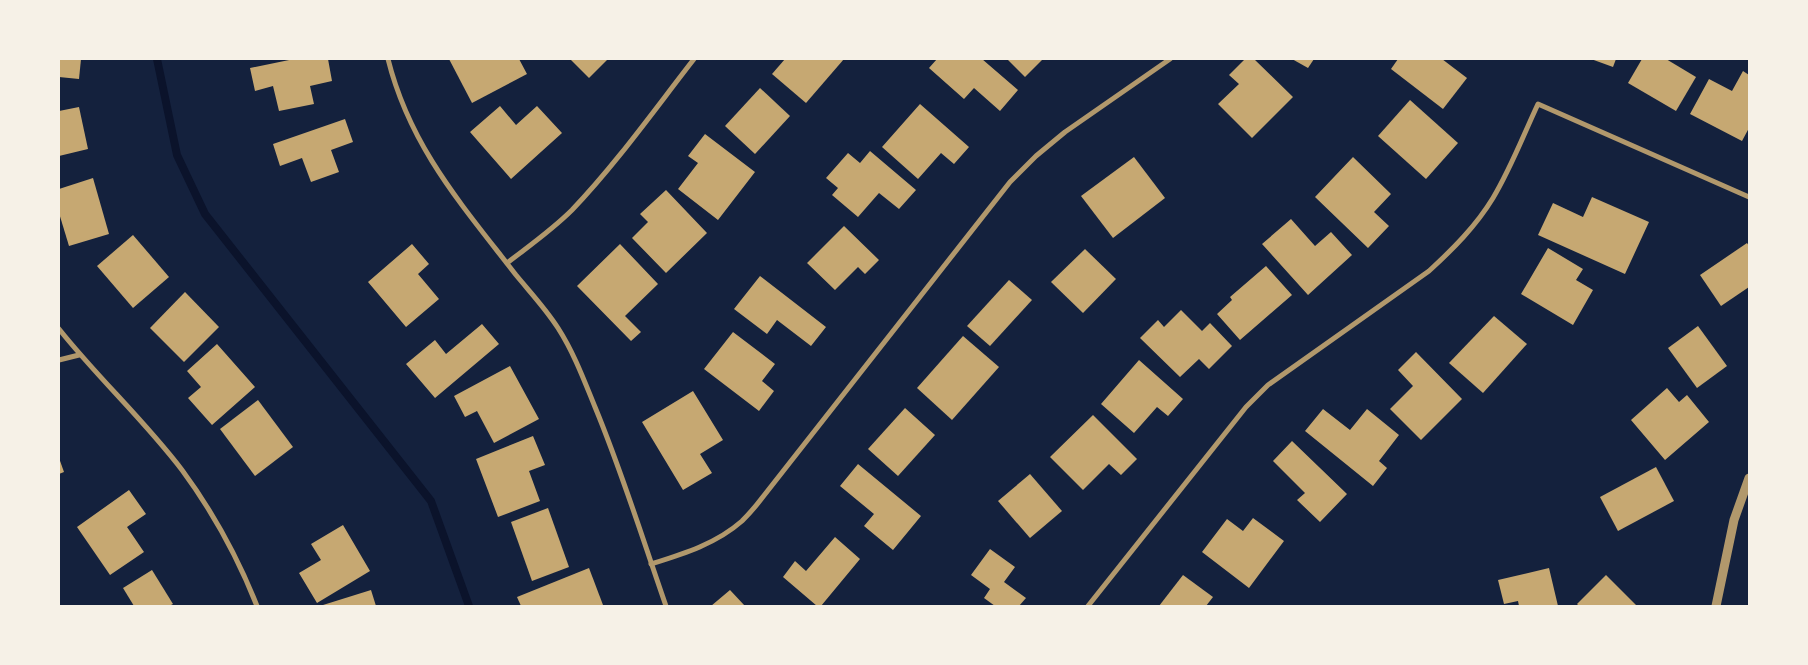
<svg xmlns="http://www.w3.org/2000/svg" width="1808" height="665" viewBox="0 0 1808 665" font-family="'Fira Sans',sans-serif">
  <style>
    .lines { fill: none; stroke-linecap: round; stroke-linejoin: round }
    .stream { stroke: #0b132b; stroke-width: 8 }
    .building { fill: #c6a872 }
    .minor { stroke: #b1986c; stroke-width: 5 }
    .tertiary { stroke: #b1986c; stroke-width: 9 }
  </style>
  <rect width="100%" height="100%" fill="#14213d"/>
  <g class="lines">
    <!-- stream -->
    <polyline class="stream" points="157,59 177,155 205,214 431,501 469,606"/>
  </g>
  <!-- building -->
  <g class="building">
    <polygon points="59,59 81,59 79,79 59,77"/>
    <polygon points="294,59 328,59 332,81 310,86 314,104 279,111 273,86 255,91 250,68"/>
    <polygon points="449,59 519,59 527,74 472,103"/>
    <polygon points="570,59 608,59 589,78"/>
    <polygon points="785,59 844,59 806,103 772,74"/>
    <polygon points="937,59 982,59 1018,90 1000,111 974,88 964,99 929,68"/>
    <polygon points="1007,59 1043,59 1025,77"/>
    <polygon points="1245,59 1254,59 1293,97 1252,138 1218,104 1239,84 1229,75"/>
    <polygon points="1292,59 1314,59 1308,68"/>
    <polygon points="1398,59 1442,59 1467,78 1443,109 1391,69"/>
    <polygon points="1591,59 1616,59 1613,67"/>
    <polygon points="1642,59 1666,59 1696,77 1676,111 1628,83"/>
    <polygon points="1743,71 1749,75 1749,128 1742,141 1690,114 1709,79 1732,91"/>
    <polygon points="760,88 790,116 755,154 725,126"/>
    <polygon points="1410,100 1458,143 1426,179 1378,136"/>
    <polygon points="920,104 969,147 954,164 941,153 918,179 882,147"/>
    <polygon points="500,106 516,125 537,106 562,133 511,179 470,132"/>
    <polygon points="79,107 88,149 59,156 59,111"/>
    <polygon points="345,119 353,142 331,150 339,172 311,182 302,158 280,166 273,144"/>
    <polygon points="705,134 755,172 718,220 678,189 698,163 688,156"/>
    <polygon points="870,151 916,190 899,209 879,193 858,217 832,195 838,188 826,178 848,153 860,163"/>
    <polygon points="1134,157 1165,198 1113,238 1081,196"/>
    <polygon points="1353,157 1391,194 1374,212 1389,226 1368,248 1315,197"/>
    <polygon points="93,178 109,234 69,246 59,213 59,189"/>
    <polygon points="666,190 707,233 666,273 632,238 648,222 640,214"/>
    <polygon points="1592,197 1649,222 1625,274 1538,235 1553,203 1583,217"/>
    <polygon points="1291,219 1315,246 1331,232 1352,255 1308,295 1262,244"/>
    <polygon points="844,226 879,260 865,274 858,267 835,290 807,263"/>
    <polygon points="133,235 169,277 133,308 97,266"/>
    <polygon points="1747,243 1749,246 1749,287 1721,306 1700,275"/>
    <polygon points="412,244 429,264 418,274 439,299 406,327 368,282"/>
    <polygon points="620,244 658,284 625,316 641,332 631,341 577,286"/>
    <polygon points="1548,248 1583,269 1576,280 1593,290 1573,325 1521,294"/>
    <polygon points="1085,249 1116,279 1083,313 1051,282"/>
    <polygon points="1266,266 1292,295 1240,340 1217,314 1232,300 1230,297"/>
    <polygon points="760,276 826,327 811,346 777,320 767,334 734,309"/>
    <polygon points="1009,280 1032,300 990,346 967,326"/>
    <polygon points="185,292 219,327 184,362 150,328"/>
    <polygon points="1181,310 1202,331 1210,323 1232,346 1209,369 1199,359 1180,377 1140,338 1158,320 1164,327"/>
    <polygon points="1494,316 1527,344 1483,393 1449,363"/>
    <polygon points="482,324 499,344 435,398 406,364 435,340 446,354"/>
    <polygon points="1698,326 1727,366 1697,388 1668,348"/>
    <polygon points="733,332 775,364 762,381 774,391 759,411 704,369"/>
    <polygon points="963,336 999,367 952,420 917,388"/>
    <polygon points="217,344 255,387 212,425 188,398 201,387 187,371"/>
    <polygon points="1416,352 1462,399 1421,440 1390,409 1413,386 1398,370"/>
    <polygon points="1139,360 1183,399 1168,416 1157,407 1134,433 1101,404"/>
    <polygon points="510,366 539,419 494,443 477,411 465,417 454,396"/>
    <polygon points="1667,388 1679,402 1687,395 1709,422 1665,460 1631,420"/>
    <polygon points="693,391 723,440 700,454 712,473 683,490 642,422"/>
    <polygon points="258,400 293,447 255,476 220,429"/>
    <polygon points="905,408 935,435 898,476 868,449"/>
    <polygon points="1323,409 1350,430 1367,409 1399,435 1379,461 1387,468 1373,486 1305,431"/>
    <polygon points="1093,415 1137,459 1121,475 1109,464 1083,490 1050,457"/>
    <polygon points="533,436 545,465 529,471 540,501 498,517 476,459"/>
    <polygon points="1292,441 1347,494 1320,522 1297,500 1305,493 1273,461"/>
    <polygon points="59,458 64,472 59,474"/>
    <polygon points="858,464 921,516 893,550 864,526 874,514 840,486"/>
    <polygon points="1656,467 1674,501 1618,531 1600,497"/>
    <polygon points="1030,474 1062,511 1030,538 998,501"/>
    <polygon points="129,490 146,514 127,527 144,552 110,575 77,527"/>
    <polygon points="548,508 569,567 532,581 511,522"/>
    <polygon points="1253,518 1284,541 1249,588 1202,552 1227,519 1243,531"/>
    <polygon points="343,525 370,571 317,603 299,573 321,560 311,544"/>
    <polygon points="835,537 860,559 821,606 817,606 783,577 795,561 806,571"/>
    <polygon points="990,549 1015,567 1004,582 1026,598 1019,606 995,606 984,598 990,589 971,575"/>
    <polygon points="589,568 603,605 599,606 521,606 517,597"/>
    <polygon points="1549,568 1558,606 1519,606 1518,601 1504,604 1498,580"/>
    <polygon points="152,570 173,604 169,606 134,606 123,588"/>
    <polygon points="1183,575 1213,597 1206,606 1159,606"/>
    <polygon points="1606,575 1637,606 1579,606 1577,604"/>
    <polygon points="371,590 376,606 324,606 323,605"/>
    <polygon points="730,590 745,606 711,606"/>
  </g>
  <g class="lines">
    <!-- minor -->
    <g class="minor">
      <path d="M388,59c22,88 74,146 128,216 14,17 30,34 42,53 16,25 26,52 37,79 27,65 48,133 71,199"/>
      <path d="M507,263c22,-17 45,-33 65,-53 44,-46 83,-101 122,-151"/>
      <path d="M59,329c39,49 85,91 123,141 31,42 56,88 75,136"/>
      <polyline points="59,360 79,355"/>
      <path d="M651,564c32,-10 65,-20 91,-43 7,-7 14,-15 20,-23l248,-316 26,-26 29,-24 105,-73"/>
      <path d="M1088,606l158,-199 22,-22 161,-114c24,-22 47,-45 64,-73 18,-30 30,-62 45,-94l211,93"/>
    </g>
    <!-- tertiary -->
    <polyline class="tertiary" points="1716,606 1734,520 1749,478"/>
  </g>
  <!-- border -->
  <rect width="1808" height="665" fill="none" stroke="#f6f1e7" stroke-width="120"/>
</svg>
